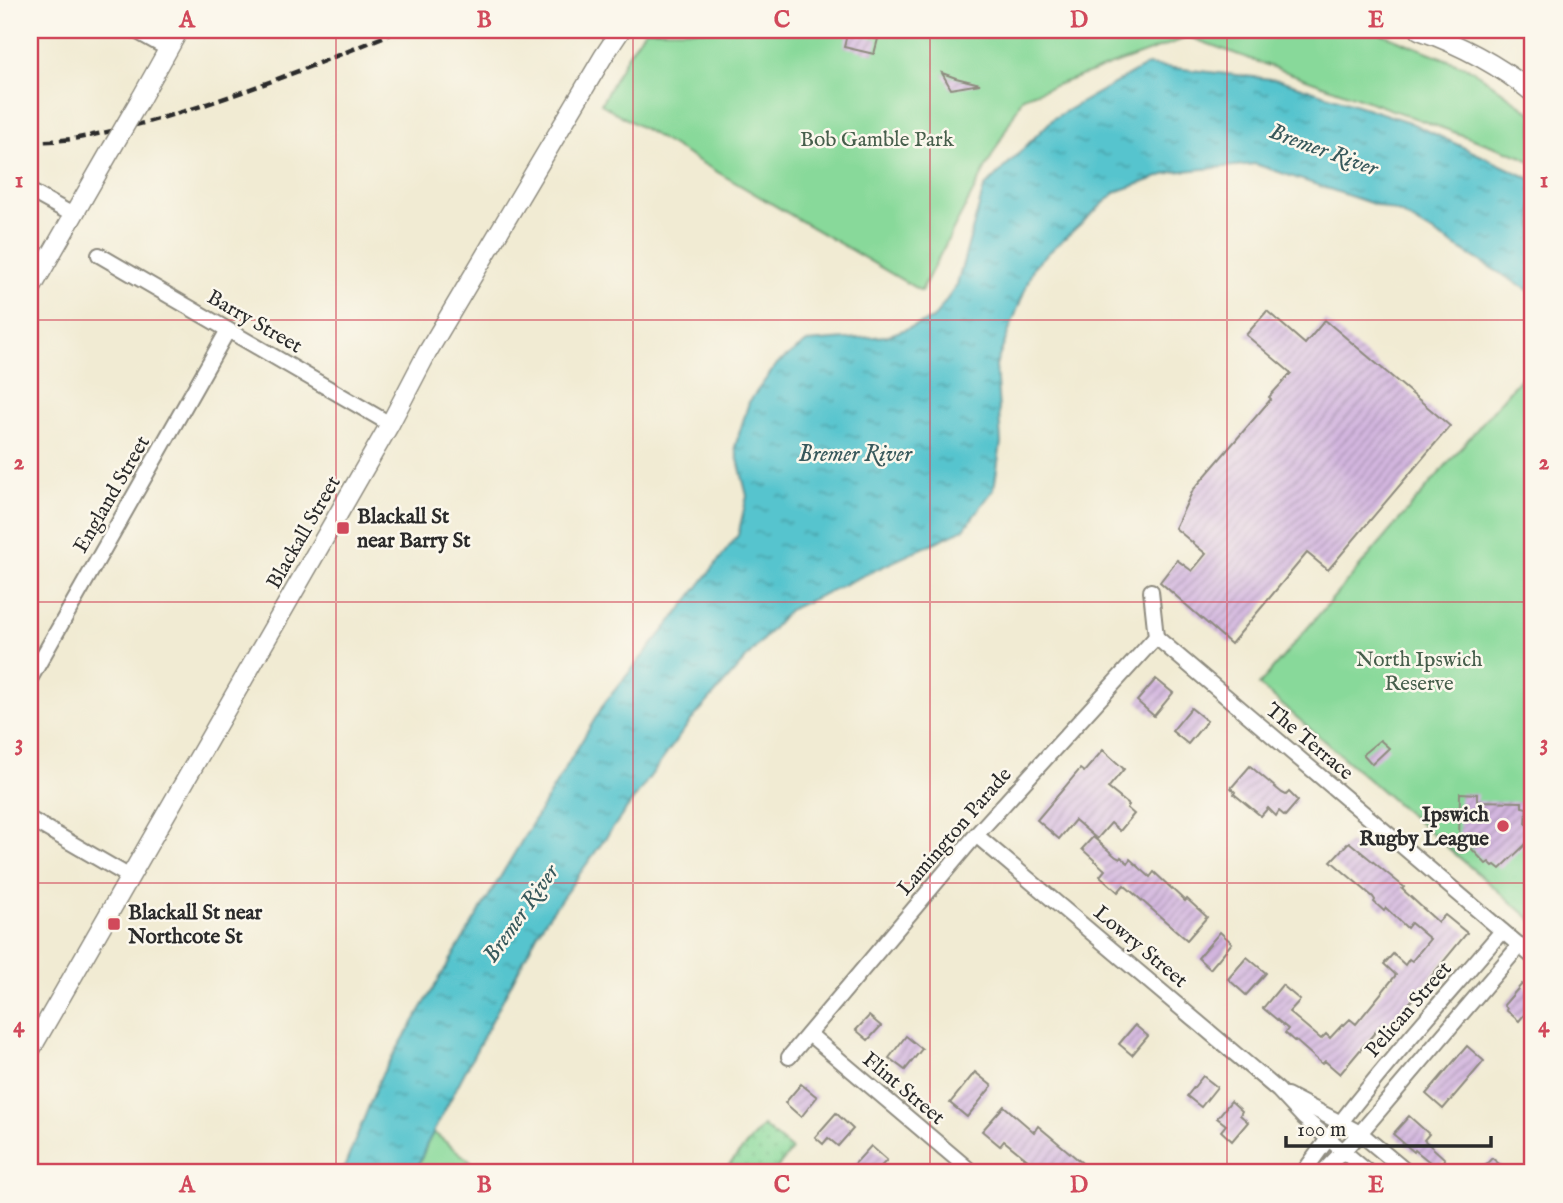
<svg xmlns="http://www.w3.org/2000/svg" width="1563" height="1203" viewBox="0 0 1563 1203" font-family="'IM FELL English',serif">
  <style>
    .grass { fill: url(#grass-dots); stroke: #5a8262; stroke-width: 2 }
    .green { fill: #88d99a; stroke: #5a8262; stroke-width: 2 }
    .water { fill: url(#water-ripples); stroke: #41787c; stroke-width: 2 }
    .lines { fill: none; stroke-linecap: round; stroke-linejoin: round }
    .stream { stroke: #57c4ce; stroke-width: 4.5 }
    .building { fill: url(#building-hatch) }
    .minor-casing { stroke: #8e8b7f; stroke-width: 18 }
    .tertiary-casing { stroke: #8e8b7f; stroke-width: 21 }
    .minor { stroke: #fff; stroke-width: 14 }
    .tertiary { stroke: #fff; stroke-width: 18 }
    .rail { stroke: #2b2b2b; stroke-width: 4.5; stroke-dasharray: 10 5; stroke-linecap: butt }
    .tertiary-bridge-casing { stroke: #8e8b7f; stroke-width: 21; stroke-linecap: butt }
    .tertiary-bridge { stroke: #fff; stroke-width: 18 }
    .grid { fill: none; stroke: #d1495b; stroke-width: 2; stroke-opacity: 0.55 }
    .poi-dot { fill: #d1495b; stroke: #fbf7ec; stroke-width: 2.5 }
    .labels { text-anchor: middle; stroke-width: 5; stroke-linejoin: round; paint-order: stroke }
    .park-label { font-size: 21px; fill: #475f4c; stroke: #fbf7ec }
    .street-label { font-size: 21px; fill: #2b2b2b; stroke: #fbf7ec }
    .poi-label { font-size: 21px; font-weight: bold; fill: #2b2b2b; stroke: #fbf7ec; text-anchor: start }
    .water-label { font-size: 23px; font-style: italic; fill: #38595c; stroke: #fbf7ec }
    .neatline { fill: none; stroke: #d1495b; stroke-width: 2.5 }
    .grid-label { font-size: 23px; text-anchor: middle; font-weight: bold; fill: #d1495b }
  </style>
  <defs>
    <pattern id="grass-dots" width="8" height="8" patternUnits="userSpaceOnUse" patternTransform="scale(1.75)"><rect width="8" height="8" fill="#88d99a"/><path d="M2 2h.1M6 6h.1" fill="none" stroke="#76ba85" stroke-width="1.8" stroke-linecap="round"/></pattern>
    <pattern id="water-ripples" width="26" height="14" patternUnits="userSpaceOnUse" patternTransform="scale(1.75)"><rect width="26" height="14" fill="#57c4ce"/><path d="M2 4q2-2 4 0t4 0M15 11q2-2 4 0t4 0" fill="none" stroke="#489fa7"/></pattern>
    <pattern id="building-hatch" width="6" height="6" patternUnits="userSpaceOnUse" patternTransform="scale(1.75)"><rect width="6" height="6" fill="#d3b6df"/><path d="M-1 1l2-2M0 6l6-6M5 7l2-2" fill="none" stroke="#ab94b5"/></pattern>
  </defs>
  <rect width="100%" height="100%" fill="#fbf7ec"/>
  <filter id="ink" filterUnits="userSpaceOnUse"><feTurbulence type="fractalNoise" baseFrequency=".0143" numOctaves="2"/><feDisplacementMap in="SourceGraphic" scale="14" xChannelSelector="R" yChannelSelector="G"/><feConvolveMatrix kernelMatrix="1 2 1 2 8 2 1 2 1" color-interpolation-filters="sRGB"/></filter>
  <filter id="wash" filterUnits="userSpaceOnUse"><feTurbulence type="fractalNoise" baseFrequency=".00686" numOctaves="4" result="noise"/><feDisplacementMap in="SourceGraphic" scale="28" xChannelSelector="R" yChannelSelector="G"/><feGaussianBlur stdDeviation="1.57" result="paint"/><feColorMatrix in="noise" values="0 0 0 0 0 0 0 0 0 0 0 0 0 0 0 0 0 1.4 0 .05"/><feComposite in="paint" operator="in"/></filter>
  <g filter="url(#wash)">
    <rect width="100%" height="100%" fill="#f1ebd3"/>
    <!-- grass -->
    <polygon class="grass" points="763,1126 792,1150 773,1173 722,1173"/>
    <!-- green -->
    <g class="green">
      <polygon points="645,30 1373,30 1473,70 1533,114 1533,164 1523,157 1189,37 1023,97 921,291 601,104 627,56"/>
      <polygon points="1533,363 1533,921 1259,685"/>
      <polygon points="433,1132 485,1173 415,1173 427,1144"/>
    </g>
    <!-- water -->
    <polygon class="water" points="1147,65 1280,80 1409,122 1533,180 1533,293 1400,213 1255,164 1173,172 1116,192 1034,266 996,365 1001,443 994,489 964,529 789,610 689,723 541,927 427,1144 415,1173 342,1173 381,1076 605,702 679,612 738,535 747,496 735,447 749,402 777,364 807,342 887,336 933,319 957,285 984,188 1054,118"/>
    <g class="lines">
      <!-- stream -->
      <polyline class="stream" points="30,343 35,334"/>
    </g>
    <g id="blocks">
      <!-- building -->
      <g class="building">
        <polygon points="848,30 864,30 863,36 878,39 874,54 844,47"/>
        <polygon points="942,73 956,78 980,84 951,89"/>
        <polygon points="1267,311 1305,344 1325,320 1450,426 1328,570 1307,553 1231,644 1160,582 1177,560 1192,571 1206,554 1175,528 1193,490 1271,399 1269,397 1291,373 1246,335"/>
        <polygon points="1156,679 1173,693 1154,716 1137,701"/>
        <polygon points="1191,708 1207,721 1188,744 1172,731"/>
        <polygon points="1380,740 1389,748 1372,764 1363,754"/>
        <polygon points="1103,750 1124,769 1108,788 1129,805 1127,808 1134,814 1120,831 1111,823 1097,839 1075,820 1059,839 1037,820 1080,769 1084,772"/>
        <polygon points="1250,766 1282,793 1286,795 1289,792 1298,801 1285,816 1279,811 1276,816 1268,808 1261,816 1234,794 1235,792 1231,788"/>
        <polygon points="1460,793 1477,794 1477,801 1522,802 1522,807 1527,808 1526,824 1533,824 1533,842 1528,842 1500,869 1495,865 1493,866 1489,862 1486,864 1466,843 1464,843 1459,838"/>
        <polygon points="1093,837 1116,857 1120,859 1121,857 1128,863 1130,859 1150,877 1154,872 1185,901 1187,899 1207,917 1187,940 1124,885 1118,892 1100,876 1105,870 1082,849"/>
        <polygon points="1349,842 1404,887 1402,889 1438,922 1445,915 1467,933 1388,1029 1382,1024 1340,1074 1325,1061 1322,1064 1295,1040 1294,1041 1285,1033 1288,1029 1263,1008 1282,985 1300,1000 1289,1012 1321,1039 1326,1034 1330,1038 1343,1024 1344,1025 1350,1019 1356,1024 1396,975 1384,964 1393,954 1405,965 1409,959 1412,961 1430,939 1411,923 1407,928 1386,908 1384,911 1374,902 1375,900 1373,897 1331,861"/>
        <polygon points="1220,932 1232,943 1210,969 1198,958"/>
        <polygon points="1247,957 1266,973 1246,995 1228,979"/>
        <polygon points="1522,984 1533,994 1533,1004 1519,1021 1506,1010 1507,1008 1504,1005"/>
        <polygon points="869,1016 881,1026 868,1040 856,1030"/>
        <polygon points="1135,1025 1148,1036 1132,1055 1119,1044"/>
        <polygon points="906,1036 922,1049 905,1070 889,1058"/>
        <polygon points="1467,1046 1484,1061 1443,1109 1426,1094"/>
        <polygon points="975,1072 992,1086 967,1117 950,1103"/>
        <polygon points="1203,1076 1217,1087 1201,1107 1187,1096"/>
        <polygon points="801,1084 817,1097 801,1117 785,1103"/>
        <polygon points="1231,1101 1242,1111 1240,1115 1248,1122 1232,1141 1221,1131 1226,1125 1217,1118"/>
        <polygon points="1004,1106 1034,1132 1038,1126 1094,1173 1044,1173 1004,1141 1000,1146 982,1131"/>
        <polygon points="836,1113 853,1129 838,1146 828,1138 823,1144 815,1137"/>
        <polygon points="1409,1116 1429,1134 1424,1140 1445,1159 1437,1168 1415,1150 1414,1152 1393,1134"/>
        <polygon points="871,1146 887,1160 875,1173 858,1173 851,1168"/>
        <polygon points="1492,1158 1510,1173 1478,1173"/>
      </g>
    </g>
  </g>
  <g filter="url(#ink)">
    <use href="#blocks" fill-opacity="0" stroke="#8e8b7f" stroke-width="2"/>
    <g class="lines">
      <defs>
        <g id="minor">
          <polyline points="134,30 168,49"/>
          <polyline points="30,191 73,215"/>
          <polyline points="99,255 390,424"/>
          <polyline points="1151,591 1156,637"/>
          <polyline points="1156,637 1533,957"/>
          <polyline points="30,679 228,330"/>
          <polyline points="30,819 130,877"/>
          <polyline points="976,835 1278,1090 1304,1118 1369,1173"/>
          <polyline points="809,1034 973,1173"/>
          <polyline points="789,1057 976,835 1156,637"/>
          <polyline points="1287,1095 1360,1133 1408,1173"/>
          <polyline points="30,1165 43,1173"/>
          <path d="M1303,1173c60,-85 131,-162 199,-242"/>
          <polyline points="1322,1173 1360,1133 1520,945"/>
        </g>
        <g id="tertiary">
          <path d="M1419,30c42,15 80,35 114,63"/>
          <polyline points="141,98 179,30"/>
          <polyline points="30,291 112,148"/>
          <polyline points="30,1051 390,424 427,353 603,57 621,30"/>
        </g>
      </defs>
      <!-- minor casing -->
      <use href="#minor" class="minor-casing"/>
      <!-- tertiary casing -->
      <use href="#tertiary" class="tertiary-casing"/>
      <!-- minor -->
      <use href="#minor" class="minor"/>
      <!-- tertiary -->
      <use href="#tertiary" class="tertiary"/>
      <!-- rail -->
      <path class="rail" d="M30,142c15,-1 32,-1 48,-4 111,-21 217,-65 322,-108"/>
      <defs>
        <polyline id="tertiary-bridge" points="112,148 141,98"/>
      </defs>
      <!-- tertiary-bridge casing -->
      <use href="#tertiary-bridge" class="tertiary-bridge-casing"/>
      <!-- tertiary-bridge -->
      <use href="#tertiary-bridge" class="tertiary-bridge"/>
    </g>
  </g>
  <!-- grid -->
  <path class="grid" d="M336,30v1143M633,30v1143M930,30v1143M1227,30v1143M30,320h1503M30,602h1503M30,883h1503"/>
  <!-- markers -->
  <g class="poi-dot">
    <rect x="336" y="521" width="14" height="14" rx="3.5"/>
    <circle cx="1503" cy="826" r="7"/>
    <rect x="107" y="917" width="14" height="14" rx="3.5"/>
  </g>
  <g class="labels">
    <!-- park labels -->
    <g class="park-label">
      <text x="877" y="146">Bob Gamble Park</text>
      <text x="1419" y="666">North Ipswich<tspan x="1419" dy="24">Reserve</tspan></text>
    </g>
    <!-- street labels -->
    <g class="street-label">
      <text transform="translate(255 321) rotate(30)" y="7">Barry Street</text>
      <text transform="translate(111 494) rotate(-60)" y="7">England Street</text>
      <text transform="translate(303 532) rotate(-60)" y="7">Blackall Street</text>
      <text transform="translate(1310 741) rotate(40)" y="7">The Terrace</text>
      <text transform="translate(954 831) rotate(-49)" y="7">Lamington Parade</text>
      <text transform="translate(1141 946) rotate(40)" y="7">Lowry Street</text>
      <text transform="translate(1408 1009) rotate(-49)" y="7">Pelican Street</text>
      <text transform="translate(904 1088) rotate(40)" y="7">Flint Street</text>
    </g>
    <!-- poi labels -->
    <g class="poi-label">
      <text x="357" y="523">Blackall St<tspan x="357" dy="24">near Barry St</tspan></text>
      <text x="1489" y="821" text-anchor="end">Ipswich<tspan x="1489" dy="24">Rugby League</tspan></text>
      <text x="128" y="919">Blackall St near<tspan x="128" dy="24">Northcote St</tspan></text>
    </g>
    <!-- water labels -->
    <g class="water-label">
      <text transform="translate(1324 149) rotate(20)" y="8">Bremer River</text>
      <text x="855" y="461">Bremer River</text>
      <text transform="translate(520 913) rotate(-55)" y="8">Bremer River</text>
    </g>
  </g>
  <!-- margin -->
  <rect width="1563" height="1203" fill="none" stroke="#fbf7ec" stroke-width="77"/>
  <!-- scale -->
  <path d="M1286 1136v10h205v-10" fill="none" stroke="#2b2b2b" stroke-width="3.5"/>
  <text x="1297" y="1136" font-size="21" fill="#2b2b2b" stroke="#fbf7ec" stroke-width="5" paint-order="stroke">100 m</text>
  <rect x="38" y="38" width="1486" height="1126" class="neatline"/>
  <g class="grid-label">
    <text x="187" y="27">A</text>
    <text x="484" y="27">B</text>
    <text x="782" y="27">C</text>
    <text x="1079" y="27">D</text>
    <text x="1376" y="27">E</text>
    <text x="19" y="187">1</text>
    <text x="1544" y="187">1</text>
    <text x="19" y="469">2</text>
    <text x="1544" y="469">2</text>
    <text x="19" y="750">3</text>
    <text x="1544" y="750">3</text>
    <text x="19" y="1032">4</text>
    <text x="1544" y="1032">4</text>
    <text x="187" y="1192">A</text>
    <text x="484" y="1192">B</text>
    <text x="782" y="1192">C</text>
    <text x="1079" y="1192">D</text>
    <text x="1376" y="1192">E</text>
  </g>
</svg>
